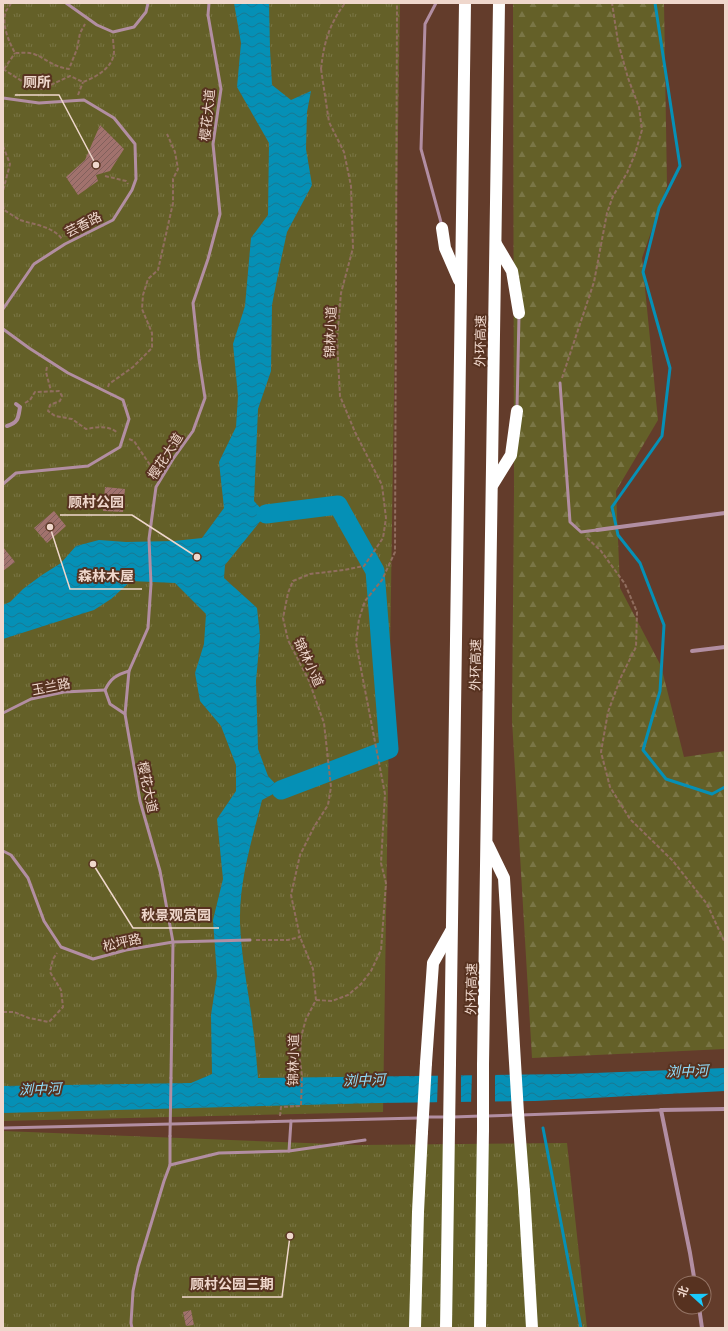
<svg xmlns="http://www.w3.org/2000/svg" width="728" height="1331" viewBox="0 0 728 1331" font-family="'Roboto Condensed','Noto Sans SC',sans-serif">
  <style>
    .forest { fill: url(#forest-firs) }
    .park { fill: url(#park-tufts) }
    .water { fill: url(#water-waves) }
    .pier { fill: #633c2b }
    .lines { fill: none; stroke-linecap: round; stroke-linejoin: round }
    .stream { stroke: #0590b6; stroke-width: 3 }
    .river { stroke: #0590b6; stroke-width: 19 }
    .building { fill: url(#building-hatch) }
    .path { stroke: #916e5f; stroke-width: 2; stroke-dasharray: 4 2; stroke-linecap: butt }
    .service { stroke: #b28ea2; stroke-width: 3 }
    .minor { stroke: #b28ea2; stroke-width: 4 }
    .motorway { stroke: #fff; stroke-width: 12 }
    .path-bridge { stroke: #916e5f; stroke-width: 2; stroke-dasharray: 4 2; stroke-linecap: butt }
    .service-bridge { stroke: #b28ea2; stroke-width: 3 }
    .motorway-bridge { stroke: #fff; stroke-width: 12 }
    .labels { text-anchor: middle; stroke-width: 4; stroke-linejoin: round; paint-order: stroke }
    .street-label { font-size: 13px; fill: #efd7cc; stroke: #573220 }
    .water-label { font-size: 14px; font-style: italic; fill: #90ddfb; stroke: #573220 }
    .leader { fill: none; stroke: #efd7cc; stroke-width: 1.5 }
    .callout-dot { fill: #efd7cc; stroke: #573220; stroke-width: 1.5 }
    .callout-label { font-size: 14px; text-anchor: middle; font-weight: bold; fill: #efd7cc; stroke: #573220; stroke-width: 4; stroke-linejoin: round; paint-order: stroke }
  </style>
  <defs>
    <pattern id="forest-firs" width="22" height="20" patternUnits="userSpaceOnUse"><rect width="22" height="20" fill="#646028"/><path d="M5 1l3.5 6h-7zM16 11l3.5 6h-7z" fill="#7a7646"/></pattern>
    <pattern id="park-tufts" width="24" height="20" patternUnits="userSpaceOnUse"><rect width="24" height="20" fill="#646028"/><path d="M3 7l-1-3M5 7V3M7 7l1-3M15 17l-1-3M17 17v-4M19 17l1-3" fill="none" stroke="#7a7646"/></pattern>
    <pattern id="water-waves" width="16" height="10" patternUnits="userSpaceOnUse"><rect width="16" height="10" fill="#0590b6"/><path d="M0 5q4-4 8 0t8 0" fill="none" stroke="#197892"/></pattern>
    <pattern id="building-hatch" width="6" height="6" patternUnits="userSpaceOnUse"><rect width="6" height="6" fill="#a1726d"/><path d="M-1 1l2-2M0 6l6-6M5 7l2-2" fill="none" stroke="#82605c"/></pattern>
  </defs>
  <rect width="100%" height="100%" fill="#633c2b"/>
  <!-- forest -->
  <polygon class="forest" points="513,3 664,3 667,186 642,258 658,420 616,491 620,588 661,666 684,757 725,751 725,1049 532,1058 512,720 514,491"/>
  <!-- park -->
  <g class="park">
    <polygon points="3,3 400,3 383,1112 3,1121"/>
    <polygon points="3,1131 358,1145 567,1143 587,1328 3,1328"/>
  </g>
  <!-- water -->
  <path class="water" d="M234,3h35l1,46 2,36 19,15 20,-9 -4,21 -1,37 6,36 -25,47 -8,37 -7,36 -1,66 -13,38 -4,92 12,13 -41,51 -1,13 33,30 3,28 -4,45 2,68 10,27 13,14 -19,10c-10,40 -23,80 -22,123 1,25 5,51 9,76 4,26 7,52 9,79l310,-4 157,-6v23l-190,10 -156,2 -376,10v-27l188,-3 21,-9 -1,-59 6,-39 -4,-56 10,-41 -6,-60 19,-28v-26l-15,-39 -21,-25 -5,-28 9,-29 2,-30 -31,-31 -44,-2 -20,18 -17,11 -91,29v-34l7,-3 13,-13 19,-14 19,-12 15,-17 23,-6 27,2 48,-1 28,-3 22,-30 -5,-46 17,-35 2,-31 -5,-52 12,-38 6,-68 17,-23 1,-72 -32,-56 4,-44z"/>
  <!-- pier -->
  <g class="pier">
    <polygon points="438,1073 461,1073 461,1104 437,1105"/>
    <polygon points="472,1073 495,1073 495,1104 471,1104"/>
  </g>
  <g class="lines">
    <!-- stream -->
    <g class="stream">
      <polyline points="655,3 680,166 659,208 643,272 670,368 662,436 612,507 618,535 640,563 664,625 660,691 643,750 666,779 712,794 725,787"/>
      <polyline points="543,1128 581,1328"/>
    </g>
    <!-- river -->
    <polyline class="river" points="266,514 338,505 375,571 389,749 281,790"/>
  </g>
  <!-- building -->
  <g class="building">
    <polygon points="100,125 124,149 110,171 96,175 98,181 78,195 66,177 85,160"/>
    <polygon points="105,487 125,489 123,512 103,511"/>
    <polygon points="54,511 66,526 47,543 34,528"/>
    <polygon points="3,547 15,562 3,571"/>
    <polygon points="191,1310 194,1325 186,1326 183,1312"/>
  </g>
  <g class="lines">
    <!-- path -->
    <g class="path">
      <path d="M11,3c-1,3 -4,6 -5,8 -5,13 3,31 9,42 6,0 12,-1 19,1 13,5 19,13 35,15l8,-20 3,-16 5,-9"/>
      <path d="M3,69l25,16 14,4 28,-13 13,6c13,-5 30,-14 31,-30 0,-5 -1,-9 -1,-14"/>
      <polyline points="4,69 15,53"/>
      <path d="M321,69c3,-27 8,-44 24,-66"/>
      <polyline points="78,95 83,82"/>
      <polyline points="3,146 10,164 3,191"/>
      <polyline points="105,176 126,181 128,184"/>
      <path d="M3,205l1,5c5,3 11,7 16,10 15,5 32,6 42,19"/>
      <polyline points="47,367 46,372 51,391"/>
      <polyline points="562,378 594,282 607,213 613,196 627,173 635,154 642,130 639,107 628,78 618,42 612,3"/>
      <polyline points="108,387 109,384 133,367 152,348 152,333 142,309 143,295 148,279 158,270 173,203 173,179 178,169 175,152 167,134"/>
      <path d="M25,403l5,-3 5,-8 24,-1 3,5 -2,5 -10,4 -2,6 7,5 17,3 14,10c12,-2 22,-4 32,4"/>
      <polyline points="129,439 134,441 156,474"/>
      <polyline points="587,538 601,551 625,584 637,612 636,647 621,677 608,712 601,752 610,787 630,819 673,861 707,904 725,943"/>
      <polyline points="256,940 288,940 300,937 291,895 300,855 314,827 328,805 331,787 324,723 309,681 288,640 283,618 288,593 293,581 310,574 344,570 364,566 383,538 386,518 382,485 355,432 340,396 337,340 341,293 353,248 351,186 344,152 329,122"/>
      <polyline points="316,1000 332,1001 348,995 361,984 371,971 381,950 386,883 381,863 385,794 356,643 359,619 365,601 382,580 395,552 397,3"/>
      <polyline points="3,1012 14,1012 29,1018 49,1022 63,1007 61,990 50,972 53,959 57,953"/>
      <polyline points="280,1116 281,1107 301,1106 302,1076 300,1060 301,1037 306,1019 316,1000 313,969 300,937"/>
    </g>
    <!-- service -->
    <g class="service">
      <polyline points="66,3 97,25 113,32 134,27 146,12 148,3"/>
      <polyline points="436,3 425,24 421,149 442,226"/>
      <polyline points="3,98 39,103 84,100 114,118 135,144 136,179 132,190 113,220 65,244 34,264 3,309"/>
      <polyline points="3,329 29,348 68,373 123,400 129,419 120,447 88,466 16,473 3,484"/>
      <polyline points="560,383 570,522 581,532 597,530"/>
      <polyline points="517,409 519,315"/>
      <polyline points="3,713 31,699 64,692 105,690"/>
      <polyline points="125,714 129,671"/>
      <polyline points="3,851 11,855 28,878 44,921 61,947 93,959 126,950 173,942 250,940"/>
      <path d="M171,1078l2,-136 -13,-71 -20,-70 -15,-87 -15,-10 -5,-14c6,-12 11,-15 24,-19l19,-43 3,-44 -2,-45 7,-52 17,-28 20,-28 12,-33 -6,-39 -6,-56 15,-44 12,-45 -7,-70 8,-55 -13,-74 1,-12"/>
      <polyline points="521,1115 661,1110"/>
      <polyline points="487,1116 515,1115"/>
      <polyline points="427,1117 447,1117"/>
      <polyline points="453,1117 481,1116"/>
      <polyline points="3,1128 419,1118"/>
      <polyline points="289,1151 291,1121"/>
      <polyline points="170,1165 219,1153 289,1151 365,1140"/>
      <polyline points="132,1328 131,1323 133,1291 138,1267 164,1181 170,1165 170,1136"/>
    </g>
    <!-- minor -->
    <g class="minor">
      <path d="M7,426c12,-4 11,-8 13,-19l-4,-3"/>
      <polyline points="597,530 725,513"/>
      <polyline points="692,651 725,647"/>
      <polyline points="695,1283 690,1253 661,1110 725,1109"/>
      <polyline points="699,1307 702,1328"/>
    </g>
    <!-- motorway -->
    <g class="motorway">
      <polyline points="442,228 445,248 459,280"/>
      <polyline points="496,244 512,271 519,313"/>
      <polyline points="493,484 511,455 517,411"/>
      <polyline points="488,845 504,878 518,1113"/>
      <polyline points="426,1063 433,963 451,931"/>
      <polyline points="450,1064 465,3"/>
      <polyline points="483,1065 499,3"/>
      <polyline points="524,1191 532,1328"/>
      <polyline points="415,1328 418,1212 422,1132"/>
      <polyline points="446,1328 449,1130"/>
      <polyline points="480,1328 483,1130"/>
    </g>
    <!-- path-bridge -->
    <polyline class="path-bridge" points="321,69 329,122"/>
    <!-- service-bridge -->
    <polyline class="service-bridge" points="170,1136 171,1078"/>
    <!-- motorway-bridge -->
    <g class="motorway-bridge">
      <polyline points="518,1113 524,1191"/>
      <polyline points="449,1130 450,1064"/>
      <polyline points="483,1130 483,1065"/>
      <polyline points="422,1132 426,1063"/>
    </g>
  </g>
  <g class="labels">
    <!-- street labels -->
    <g class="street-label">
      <text transform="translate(207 115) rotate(-84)" y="5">樱花大道</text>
      <text transform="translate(83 224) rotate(-27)" y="5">芸香路</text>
      <text transform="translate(330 332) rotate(-88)" y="5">锦林小道</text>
      <text transform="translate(480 341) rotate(-89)" y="5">外环高速</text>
      <text transform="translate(165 456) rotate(-57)" y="5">樱花大道</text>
      <text transform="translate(309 662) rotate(65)" y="5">锦林小道</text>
      <text transform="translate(475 665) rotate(-89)" y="5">外环高速</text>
      <text transform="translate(51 686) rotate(-11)" y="5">玉兰路</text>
      <text transform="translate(148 787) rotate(78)" y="5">樱花大道</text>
      <text transform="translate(122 942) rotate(-13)" y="5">松坪路</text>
      <text transform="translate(471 989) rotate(-89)" y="5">外环高速</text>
      <text transform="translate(293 1060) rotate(-89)" y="5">锦林小道</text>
    </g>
    <!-- water labels -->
    <g class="water-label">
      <text transform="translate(687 1071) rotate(-2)" y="5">浏中河</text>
      <text transform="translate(364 1080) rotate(-2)" y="5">浏中河</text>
      <text transform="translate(40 1089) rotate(-2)" y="5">浏中河</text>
    </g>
  </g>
  <!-- callouts -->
  <path class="leader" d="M96 165L59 95H15M197 557L132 515H60M50 527L70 589H142M93 864L133 928H219M290 1236L282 1297H182"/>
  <g class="callout-dot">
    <circle cx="96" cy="165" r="4"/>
    <circle cx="197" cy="557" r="4"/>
    <circle cx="50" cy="527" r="4"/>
    <circle cx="93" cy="864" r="4"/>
    <circle cx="290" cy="1236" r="4"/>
  </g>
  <g class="callout-label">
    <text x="37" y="87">厕所</text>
    <text x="96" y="507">顾村公园</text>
    <text x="106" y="581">森林木屋</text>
    <text x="176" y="920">秋景观赏园</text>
    <text x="232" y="1289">顾村公园三期</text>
  </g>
  <!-- border -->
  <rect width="728" height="1331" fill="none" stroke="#efd7cc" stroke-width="8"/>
  <!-- north arrow -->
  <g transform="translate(692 1295) rotate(291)"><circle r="19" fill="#573220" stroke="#947465"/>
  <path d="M0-3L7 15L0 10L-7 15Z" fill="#1acafc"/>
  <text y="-6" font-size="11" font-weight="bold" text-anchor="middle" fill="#efd7cc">北</text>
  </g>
</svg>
